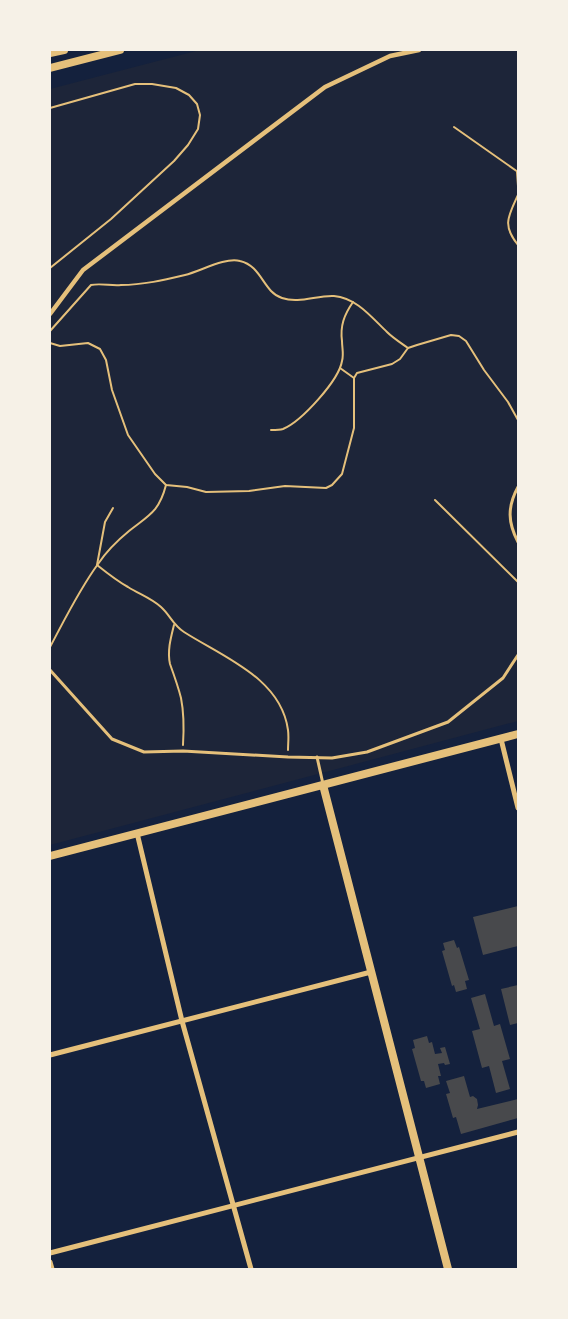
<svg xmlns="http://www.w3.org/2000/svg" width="568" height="1319" viewBox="0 0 568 1319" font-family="'DejaVu Sans',sans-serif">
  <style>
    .green { fill: #1d2539 }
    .building { fill: #48494c }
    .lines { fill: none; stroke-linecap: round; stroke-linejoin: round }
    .path { stroke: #e5c07b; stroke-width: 2 }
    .service { stroke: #e5c07b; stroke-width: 3 }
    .pedestrian { stroke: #e5c07b; stroke-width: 4.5 }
    .minor { stroke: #e5c07b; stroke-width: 5 }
    .tertiary { stroke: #e5c07b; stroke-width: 8 }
  </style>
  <rect width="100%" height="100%" fill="#14213d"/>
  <!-- green -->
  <polygon class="green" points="200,50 518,50 518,721 50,845 50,89"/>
  <!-- building -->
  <g class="building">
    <polygon points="518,906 518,946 483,955 473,917"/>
    <polygon points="454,940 457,948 459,947 469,980 465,981 467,989 456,992 454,985 452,986 442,951 445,950 443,943"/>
    <polygon points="518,985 518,1023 510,1025 501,989"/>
    <polygon points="485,994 494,1026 500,1024 510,1059 502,1061 510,1089 496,1093 489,1066 482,1068 472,1031 480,1029 471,998"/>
    <polygon points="427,1036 429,1043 432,1042 435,1054 442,1053 440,1048 445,1047 450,1064 445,1065 444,1063 438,1064 441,1076 438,1076 440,1084 426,1088 424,1081 421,1081 412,1049 415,1048 413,1040"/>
    <polygon points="464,1076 470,1097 473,1096 477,1099 478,1105 477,1109 518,1099 518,1118 461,1134 456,1117 453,1118 446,1094 450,1093 446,1081"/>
  </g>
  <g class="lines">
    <!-- path -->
    <g class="path">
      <polyline points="50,108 135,84 152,84 176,88 189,95 197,104 200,115 198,129 188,145 174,161 111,219 50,268"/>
      <polyline points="454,127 518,172"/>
      <polyline points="517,172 518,186"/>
      <path d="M518,195c-10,22 -16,30 0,50"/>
      <path d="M50,331l41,-46c10,-2 20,1 30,0 22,0 43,-5 64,-10 16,-4 40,-18 55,-14 22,5 23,31 42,37 17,6 35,-3 52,-2 23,2 38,22 53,36 6,6 14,11 21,16"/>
      <polyline points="50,343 60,346 88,343 100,349 106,360 112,390 128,435 155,474 166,485 187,487 206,492 249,491 285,486 326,488 332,485 342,474 354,428 354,378 357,373 392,364 400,359 408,348 417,345 451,335 459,336 466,341 484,370 508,402 518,420"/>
      <polyline points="340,368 354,378"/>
      <path d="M271,430c4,0 9,0 12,-1 19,-8 56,-49 59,-68 2,-7 0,-13 0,-20 -2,-15 2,-26 11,-39"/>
      <polyline points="435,500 518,582"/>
      <path d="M113,508l-8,14 -8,43c10,8 20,16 31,22 11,7 23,11 33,20 9,8 12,18 23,25 39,25 97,46 104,98 1,7 0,13 0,20"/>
      <path d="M174,625c-3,12 -7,26 -4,39 4,11 8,22 11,34 3,15 3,31 2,47"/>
      <path d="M50,647c15,-28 29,-57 48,-83 8,-12 20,-24 31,-33 20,-16 30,-19 37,-46"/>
    </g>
    <!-- service -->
    <g class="service">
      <path d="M518,487c-11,20 -10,36 0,55"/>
      <polyline points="50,670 112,739 144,752 183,751 288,757 332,758 367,752 448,722 503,678 518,655"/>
      <polyline points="317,757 323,784"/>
    </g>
    <!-- pedestrian -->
    <polyline class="pedestrian" points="50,314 83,270 325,87 390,56 419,50"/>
    <!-- minor -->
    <g class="minor">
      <polyline points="501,739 518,808"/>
      <polyline points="137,833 182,1021 251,1269"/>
      <polyline points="50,1055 371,972"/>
      <polyline points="50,1253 518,1132"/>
      <polyline points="50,1262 52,1269"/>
    </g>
    <!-- tertiary -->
    <g class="tertiary">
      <polyline points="50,53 64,50"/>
      <polyline points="50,68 120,50"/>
      <polyline points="323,785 448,1269"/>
      <polyline points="50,856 518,734"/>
    </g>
  </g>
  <!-- border -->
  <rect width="568" height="1319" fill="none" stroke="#f6f1e7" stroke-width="102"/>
</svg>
